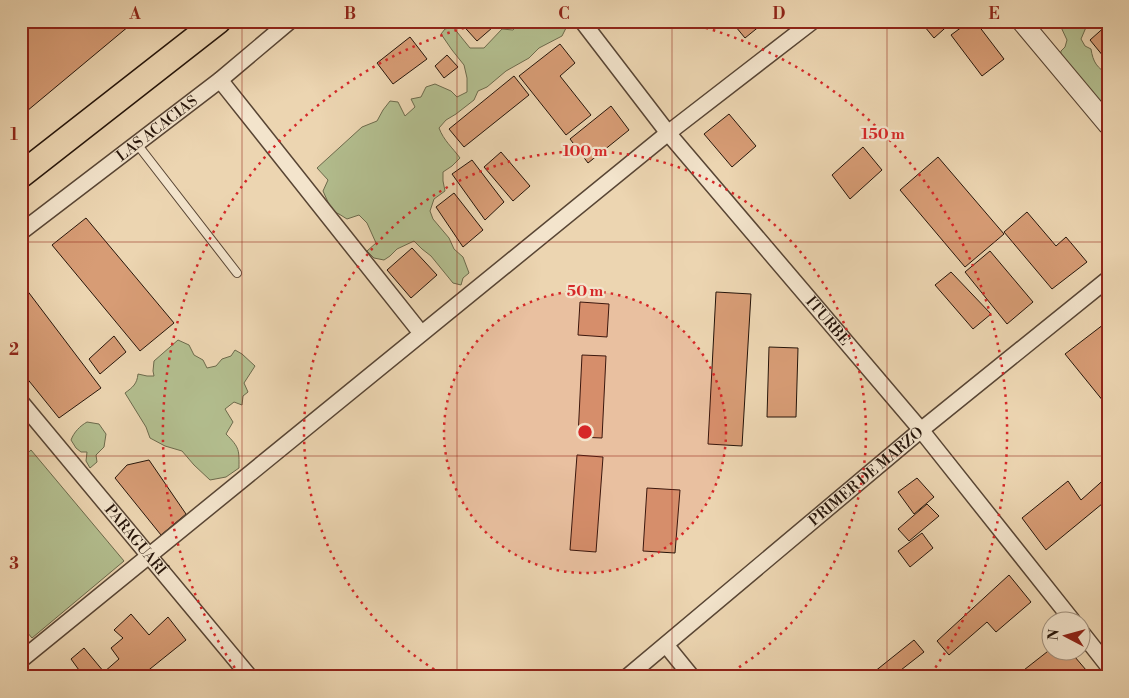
<svg xmlns="http://www.w3.org/2000/svg" width="1129" height="698" viewBox="0 0 1129 698" font-family="'Libre Bodoni',serif">
  <style>
    .green { fill: #b3be8f; stroke: #6c6a4c }
    .building { fill: #d79c75; stroke: #26150a }
    .lines { fill: none; stroke-linecap: round; stroke-linejoin: round }
    .service-casing { stroke: #584534; stroke-width: 10 }
    .minor-casing { stroke: #584534; stroke-width: 18 }
    .tertiary-casing { stroke: #584534; stroke-width: 21 }
    .trunk-casing { stroke: #26150a; stroke-width: 28 }
    .service { stroke: #f3e4cc; stroke-width: 8 }
    .minor { stroke: #f3e4cc; stroke-width: 15 }
    .tertiary { stroke: #f3e4cc; stroke-width: 19 }
    .trunk { stroke: #ecd5b1; stroke-width: 25 }
    .grid { fill: none; stroke: #8f2418; stroke-width: 1; stroke-opacity: 0.55 }
    .ring { fill: none; stroke: #d62828; stroke-width: 2.5; stroke-dasharray: 2.5 5 }
    .labels { text-anchor: middle; stroke-width: 4.5; stroke-linejoin: round; paint-order: stroke }
    .street-label { font-size: 15px; fill: #26150a; stroke: #f3e4cc }
    .centre { fill: #d62828; stroke: #f3e4cc; stroke-width: 2.5 }
    .ring-label { font-size: 15px; text-anchor: middle; font-weight: bold; fill: #d62828; stroke: #f3e4cc; stroke-width: 4.5; stroke-linejoin: round; paint-order: stroke }
    .neatline { fill: none; stroke: #8f2418; stroke-width: 2 }
    .grid-label { font-size: 16px; text-anchor: middle; font-weight: bold; fill: #8f2418 }
  </style>
  <rect width="100%" height="100%" fill="#ecd5b1"/>
  <filter id="stains"><feTurbulence type="fractalNoise" baseFrequency=".004" numOctaves="4"/><feColorMatrix values="0 0 0 0 .2 0 0 0 0 .09 0 0 0 0 .02 0 0 0 .5 -.17"/></filter>
  <radialGradient id="worn" r=".72"><stop offset=".6" stop-color="#630" stop-opacity="0"/><stop offset="1" stop-color="#630" stop-opacity=".3"/></radialGradient>
  <!-- green -->
  <g class="green">
    <path d="M522,21h37l7,7 -4,8 -23,12 -10,10 -23,13 -19,16 -9,4 -4,9 -18,14 -10,6 -7,8c5,13 13,19 21,30l-8,8 -9,6v9l2,10 -11,8 -4,12 3,8 16,19 5,11 9,8 6,16 -6,5 -2,7 -8,-2 -22,-27 -9,-7 -8,-8 -17,8 -7,7 -6,4 -10,-2 -7,-7 9,-8 -9,-20 -8,-8 -12,4 -8,-5 -7,-3 -9,-20 5,-11 -11,-12 45,-41 15,-6 6,-11 7,-9 8,1 7,14 10,-9 -4,-8 10,-2 5,-10 9,-3 16,7 6,6 10,-5v-14l-3,-13 -12,-15 -11,-16 4,-5 8,-2 17,21h14l18,-19 11,1z"/>
    <path d="M1061,21h30l-4,4 -6,14 4,7 6,3c2,13 6,19 17,25v29l-9,-1 -39,-42 1,-9 4,-4 2,-7 -7,-15z"/>
    <path d="M178,340l11,5 5,10 9,5 4,8 9,-2 6,-7 9,-3 4,-6 7,4 13,12 -11,17 4,9 -5,4 -1,9 -8,-3 -9,7 8,13 -7,12c14,14 13,16 13,34l-13,9 -16,3 -16,-15 -12,-14 -17,-5 -15,-8 -4,-11 -21,-34c8,-6 12,-9 13,-19l9,2h7l-1,-5 1,-10z"/>
    <path d="M87,422l12,2 7,10 -2,13 -8,8 1,7 -7,6 -4,-7 1,-9h-6l-5,-4 -5,-8c3,-8 9,-14 16,-18z"/>
    <polygon points="31,450 124,561 32,638 21,625 21,459"/>
  </g>
  <!-- building -->
  <g class="building">
    <polygon points="21,21 135,21 21,116"/>
    <polygon points="399,21 414,21 405,27"/>
    <polygon points="459,21 500,21 477,41"/>
    <polygon points="731,21 766,21 745,38"/>
    <polygon points="920,21 953,21 934,38"/>
    <polygon points="970,21 975,21 1004,59 982,76 951,35"/>
    <polygon points="1108,24 1108,62 1090,40"/>
    <polygon points="410,37 427,59 393,84 377,63"/>
    <polygon points="560,44 575,63 560,76 591,115 566,135 519,76"/>
    <polygon points="447,55 458,67 444,78 435,66"/>
    <polygon points="514,76 529,95 464,147 449,129"/>
    <polygon points="611,106 629,130 588,163 570,139"/>
    <polygon points="729,114 756,146 732,167 704,134"/>
    <polygon points="863,147 882,170 850,199 832,175"/>
    <polygon points="501,152 530,186 513,201 484,167"/>
    <polygon points="938,157 1004,234 965,267 900,190"/>
    <polygon points="472,160 504,202 485,220 452,174"/>
    <polygon points="454,193 483,230 463,247 436,207"/>
    <polygon points="1027,212 1056,246 1066,237 1087,262 1052,289 1004,232"/>
    <polygon points="86,218 174,323 140,351 52,245"/>
    <polygon points="412,248 437,275 411,298 387,270"/>
    <polygon points="990,251 1033,302 1007,324 965,272"/>
    <polygon points="951,272 991,314 973,329 935,285"/>
    <polygon points="23,285 101,388 59,418 21,371 21,286"/>
    <polygon points="716,292 751,294 742,446 708,444"/>
    <polygon points="580,302 609,304 607,337 578,335"/>
    <polygon points="1108,321 1108,407 1065,354"/>
    <polygon points="114,336 126,352 100,374 89,359"/>
    <polygon points="769,347 798,348 796,417 767,417"/>
    <polygon points="582,355 606,356 602,438 578,437"/>
    <polygon points="577,455 603,457 596,552 570,550"/>
    <polygon points="149,460 186,514 161,535 115,478 127,465"/>
    <polygon points="1108,476 1108,499 1046,550 1022,518 1068,481 1081,500"/>
    <polygon points="917,478 934,497 914,514 898,492"/>
    <polygon points="647,488 680,490 675,553 643,551"/>
    <polygon points="927,504 939,516 909,541 898,529"/>
    <polygon points="922,533 933,548 910,567 898,551"/>
    <polygon points="1009,575 1031,602 996,632 987,622 949,655 937,641"/>
    <polygon points="131,614 149,635 168,617 186,640 140,677 84,677 71,659 84,648 104,672 119,659 111,648 123,638 114,630"/>
    <polygon points="914,640 924,652 892,677 869,676"/>
    <polygon points="1052,648 1052,650 1069,650 1092,677 1015,677"/>
  </g>
  <g class="lines">
    <defs>
      <polyline id="service" points="137,144 237,273"/>
      <g id="minor">
        <path id="s1" d="M582,21l86,112 253,297 151,190"/>
        <polyline points="220,80 421,333"/>
        <path id="s2" d="M21,232l199,-152 70,-59"/>
        <path id="s3" d="M21,402l229,275"/>
        <polyline points="1082,633 1108,666"/>
        <polyline points="666,645 692,677"/>
        <polyline points="21,660 668,133 813,21"/>
        <path id="s4" d="M627,677l294,-247 187,-151"/>
      </g>
      <polyline id="tertiary" points="1021,21 1108,125"/>
      <polyline id="trunk" points="21,175 218,21"/>
    </defs>
    <!-- service casing -->
    <use href="#service" class="service-casing"/>
    <!-- minor casing -->
    <use href="#minor" class="minor-casing"/>
    <!-- tertiary casing -->
    <use href="#tertiary" class="tertiary-casing"/>
    <!-- trunk casing -->
    <use href="#trunk" class="trunk-casing"/>
    <!-- service -->
    <use href="#service" class="service"/>
    <!-- minor -->
    <use href="#minor" class="minor"/>
    <!-- tertiary -->
    <use href="#tertiary" class="tertiary"/>
    <!-- trunk -->
    <use href="#trunk" class="trunk"/>
  </g>
  <!-- grid -->
  <path class="grid" d="M242,21v656M457,21v656M672,21v656M887,21v656M21,242h1087M21,456h1087"/>
  <!-- distance rings -->
  <circle cx="585" cy="432" r="141" fill="#d62828" fill-opacity=".12"/>
  <g class="ring">
    <circle cx="585" cy="432" r="141"/>
    <path d="M447 677A281 281 0 1 1 723 677"/>
    <path d="M239 674A422 422 0 0 1 486 22M684 22A422 422 0 0 1 931 674"/>
  </g>
  <g class="labels">
    <!-- street labels -->
    <g class="street-label">
      <text dy="5" stroke="none"><textPath href="#s2" startOffset="171">LAS ACACIAS</textPath></text>
      <text dy="5" stroke="none"><textPath href="#s1" startOffset="388">ITURBE</textPath></text>
      <text dy="5" stroke="none"><textPath href="#s4" startOffset="312">PRIMER DE MARZO</textPath></text>
      <text dy="5" stroke="none"><textPath href="#s3" startOffset="179">PARAGUARÍ</textPath></text>
    </g>
  </g>
  <circle cx="585" cy="432" r="8" class="centre"/>
  <g class="ring-label">
    <text x="883" y="139">150 m</text>
    <text x="585" y="156">100 m</text>
    <text x="585" y="296">50 m</text>
  </g>
  <!-- margin -->
  <rect width="1129" height="698" fill="none" stroke="#ecd5b1" stroke-width="55"/>
  <!-- north arrow -->
  <g transform="translate(1066 636) rotate(276)"><circle r="24" fill="#f3e4cc" stroke="#a1917e"/>
  <path d="M0-4L9 19L0 12L-9 19Z" fill="#8f2418"/>
  <text y="-8" font-size="14" font-weight="bold" text-anchor="middle" fill="#26150a">N</text>
  </g>
  <rect x="28" y="28" width="1074" height="642" class="neatline"/>
  <g class="grid-label">
    <text x="135" y="19">A</text>
    <text x="350" y="19">B</text>
    <text x="564" y="19">C</text>
    <text x="779" y="19">D</text>
    <text x="994" y="19">E</text>
    <text x="14" y="140">1</text>
    <text x="14" y="355">2</text>
    <text x="14" y="569">3</text>
  </g>
  <rect width="100%" height="100%" filter="url(#stains)"/>
  <rect width="100%" height="100%" fill="url(#worn)"/>
</svg>
